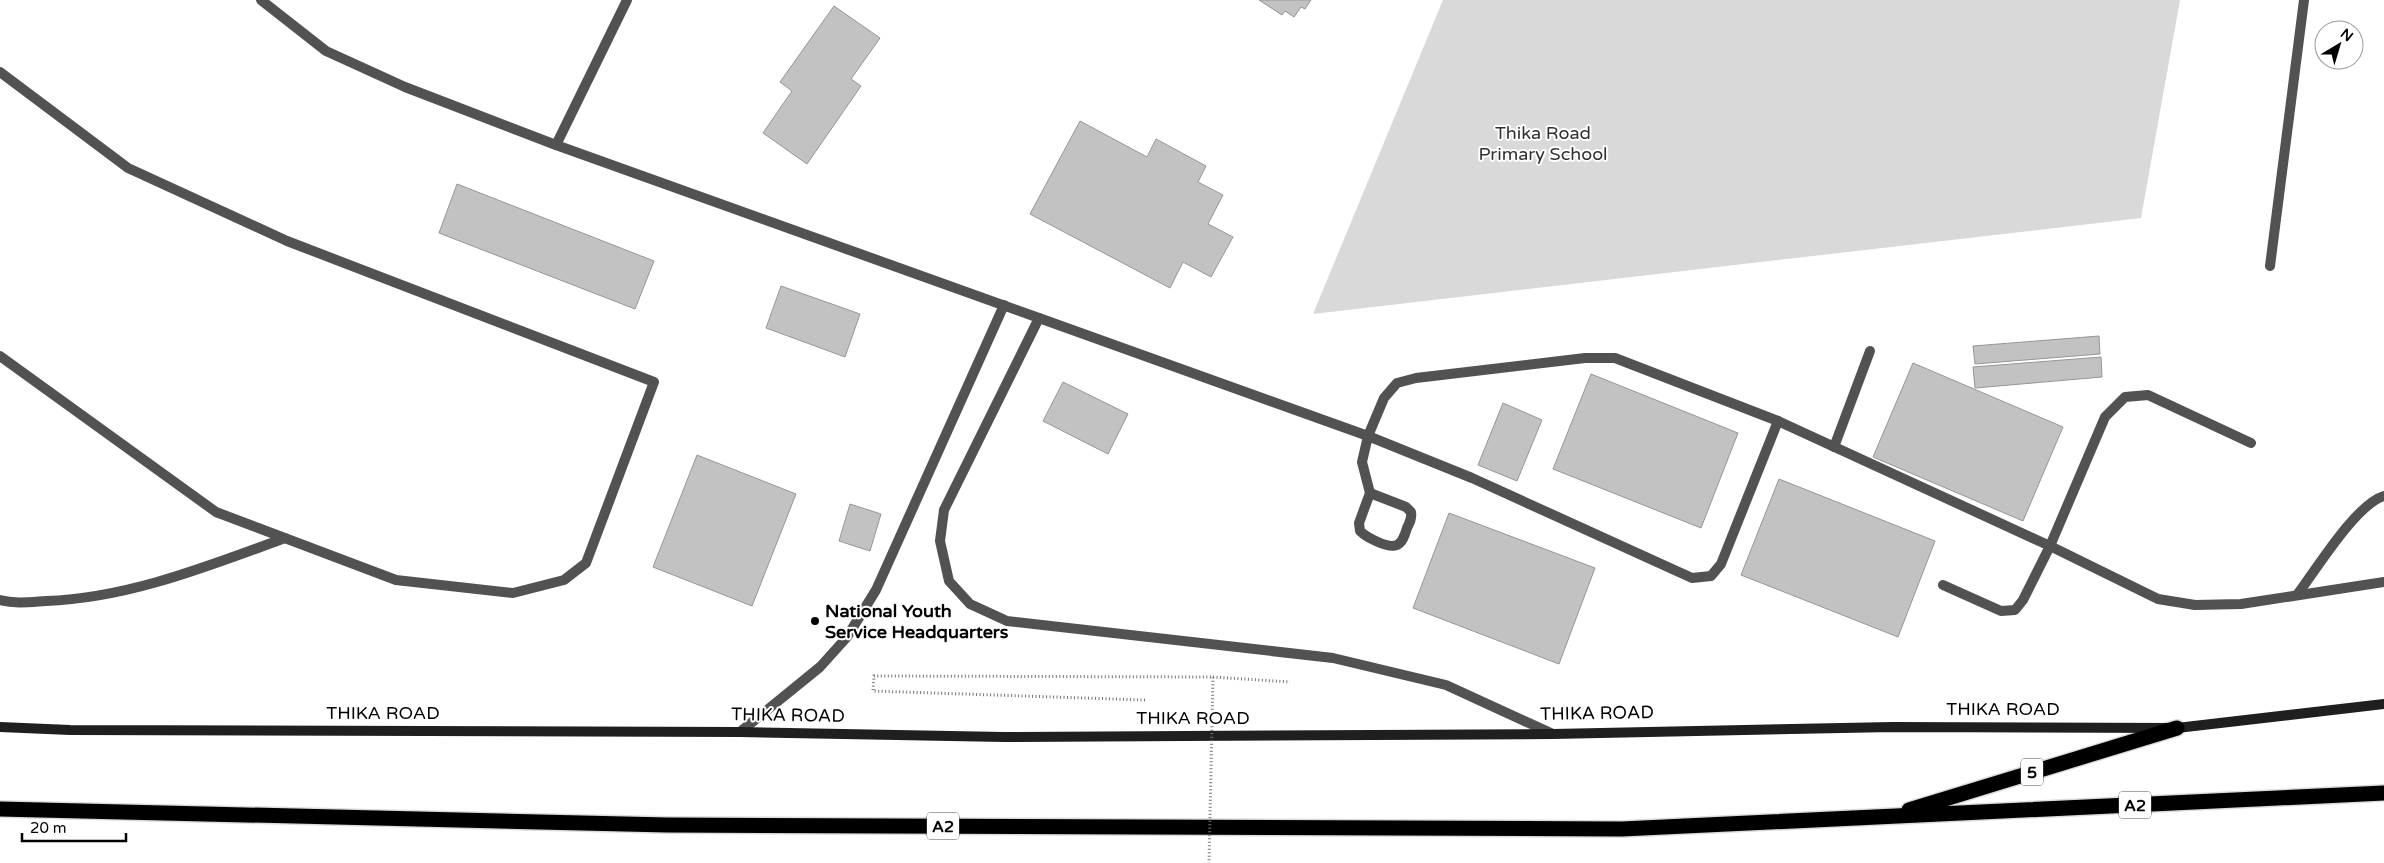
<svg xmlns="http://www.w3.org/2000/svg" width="2384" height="863" viewBox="0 0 2384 863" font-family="'Varela Round',sans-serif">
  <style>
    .green { fill: #d9d9d9 }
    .building { fill: #c2c2c2; stroke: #969696 }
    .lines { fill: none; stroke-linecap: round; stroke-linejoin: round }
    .highway-casing { stroke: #dbdbdb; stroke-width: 18 }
    .path { stroke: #747474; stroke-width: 3; stroke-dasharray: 1 2.5; stroke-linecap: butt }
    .lane { stroke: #525252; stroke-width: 10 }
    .street { stroke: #525252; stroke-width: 10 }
    .secondary { stroke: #1f1f1f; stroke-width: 10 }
    .highway { stroke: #000; stroke-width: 15 }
    .path-bridge { stroke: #747474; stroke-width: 3; stroke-dasharray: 1 2.5; stroke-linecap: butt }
    .poi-dot { fill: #000; stroke: #fff; stroke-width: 2 }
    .labels { text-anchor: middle; stroke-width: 4; stroke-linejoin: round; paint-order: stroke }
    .shield { fill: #fff; stroke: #4c4c4c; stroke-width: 1 }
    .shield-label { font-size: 16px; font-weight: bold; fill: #000 }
    .park-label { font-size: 18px; fill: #303030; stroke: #fff }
    .poi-label { font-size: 18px; font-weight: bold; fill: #000; stroke: #fff; text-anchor: start }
    .street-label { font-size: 18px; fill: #000; stroke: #fff }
  </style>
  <rect width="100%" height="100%" fill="#fff"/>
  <!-- green -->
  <polygon class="green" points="1443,0 2180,0 2141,218 1313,314"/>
  <!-- building -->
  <g class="building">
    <polygon points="1259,0 1311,0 1305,9 1301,7 1294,17 1285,11 1282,15"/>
    <polygon points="834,6 880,38 851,79 861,86 807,164 763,133 792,91 780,82"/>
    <polygon points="1080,121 1147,157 1156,139 1206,166 1198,182 1223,195 1208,224 1233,237 1211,277 1183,262 1170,288 1030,214"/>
    <polygon points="457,184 654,261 635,309 439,233"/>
    <polygon points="781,286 860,314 845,357 766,328"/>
    <polygon points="2099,336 2100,354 1975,364 1973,346"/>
    <polygon points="2101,357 2102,377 1975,388 1973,367"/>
    <polygon points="1913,363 2063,427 2023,521 1873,457"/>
    <polygon points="1591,374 1738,433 1701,528 1553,469"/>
    <polygon points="1063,382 1128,414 1108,454 1043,421"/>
    <polygon points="1503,403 1542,420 1517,481 1478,465"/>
    <polygon points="697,455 796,494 752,606 653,567"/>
    <polygon points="1779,479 1935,541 1898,637 1741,575"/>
    <polygon points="850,504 881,514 870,551 839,541"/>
    <polygon points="1449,513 1595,568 1559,664 1413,608"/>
  </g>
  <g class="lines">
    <defs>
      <g id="highway">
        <polyline points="0,809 667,825 1622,829 2384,793"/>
        <polyline points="1909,810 2177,728"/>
      </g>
    </defs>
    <!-- highway casing -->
    <use href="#highway" class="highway-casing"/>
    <!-- path -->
    <polyline class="path" points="1213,677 1290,682"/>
    <!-- lane -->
    <g class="lane">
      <polyline points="0,72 128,168 287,241 654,382 586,563 564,580 513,593 396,580 216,512 0,356"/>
      <polyline points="1039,318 1368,436 1384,398 1397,383 1416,378 1585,358 1615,358 1778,421 2050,546 2158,599 2195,605 2241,604 2384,582"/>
      <polyline points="1834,447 1870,351"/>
      <path d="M1370,493l36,14 5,5c1,6 -1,10 -4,16 -2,6 -4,14 -10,17 -9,4 -31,-8 -37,-14l-1,-8 11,-30 -8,-31 6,-26 104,42 220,100 19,-2 10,-12 57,-143"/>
      <polyline points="1943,585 2001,611 2015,610 2023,600 2050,546 2105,417 2125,397 2148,395 2251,443"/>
      <path d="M2297,595c19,-25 59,-91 87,-99"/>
      <path d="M0,600c15,4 30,2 46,1 83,-3 162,-35 239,-63"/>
    </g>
    <!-- street -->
    <g class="street">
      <polyline points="261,0 326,51 405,87 556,145 1039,318 944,510 940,541 949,581 970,604 1007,621 1333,658 1446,685 1553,734"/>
      <polyline points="556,145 627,0"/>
      <polyline points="2270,266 2304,0"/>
      <polyline points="740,732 820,667 847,637 876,590 1004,305"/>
    </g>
    <!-- secondary -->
    <polyline class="secondary" points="0,727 70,730 740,732 1004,737 1553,734 1893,727 2177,728 2384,704"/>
    <!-- highway -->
    <use href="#highway" class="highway"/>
    <!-- path-bridge -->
    <polyline class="path-bridge" points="1145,700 873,691 874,676 1213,677 1209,863"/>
  </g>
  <!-- markers -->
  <circle class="poi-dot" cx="815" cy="621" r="5"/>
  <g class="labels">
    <!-- shield labels -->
    <g class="shield">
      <rect x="2021" y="758.5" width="22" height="27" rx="4"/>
      <rect x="2119" y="791.5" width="32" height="27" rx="4"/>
      <rect x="927" y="812.5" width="32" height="27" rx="4"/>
    </g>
    <g class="shield-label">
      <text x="2032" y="778">5</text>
      <text x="2135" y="811">A2</text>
      <text x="943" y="832">A2</text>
    </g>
    <!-- park labels -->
    <g class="park-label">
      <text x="1543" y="139">Thika Road<tspan x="1543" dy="21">Primary School</tspan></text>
    </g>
    <!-- poi labels -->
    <g class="poi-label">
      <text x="825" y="617">National Youth<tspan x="825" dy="21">Service Headquarters</tspan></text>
    </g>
    <!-- street labels -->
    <g class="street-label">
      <text x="2003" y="715">THIKA ROAD</text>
      <text x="383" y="719">THIKA ROAD</text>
      <text transform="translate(1597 713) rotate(-1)" y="6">THIKA ROAD</text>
      <text transform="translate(788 715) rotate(1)" y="6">THIKA ROAD</text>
      <text x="1193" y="724">THIKA ROAD</text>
    </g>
  </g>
  <!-- north arrow -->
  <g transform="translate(2339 45) rotate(38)"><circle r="24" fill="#ffffff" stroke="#999999"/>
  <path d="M0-4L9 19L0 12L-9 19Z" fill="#000000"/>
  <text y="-8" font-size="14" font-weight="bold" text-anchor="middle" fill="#000000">N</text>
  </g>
  <!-- scale -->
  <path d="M22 833v8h104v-8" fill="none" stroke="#000000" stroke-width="2.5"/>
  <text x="30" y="833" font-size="15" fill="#000000" stroke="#ffffff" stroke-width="4" paint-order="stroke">20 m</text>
</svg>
